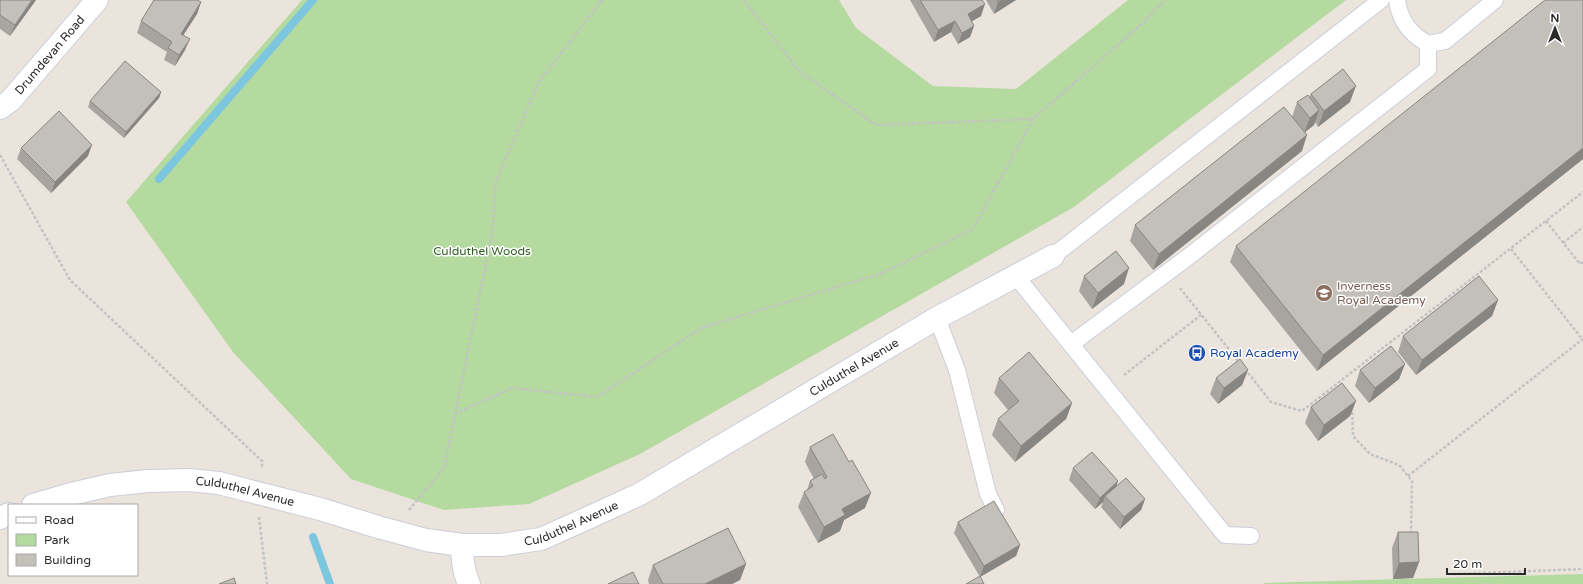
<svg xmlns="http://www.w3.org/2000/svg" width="1583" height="584" viewBox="0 0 1583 584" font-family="'Varela Round',sans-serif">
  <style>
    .green { fill: #b4daa0 }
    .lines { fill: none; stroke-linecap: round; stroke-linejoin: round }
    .stream { stroke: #7dc6df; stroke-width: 8 }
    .lane-casing { stroke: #ccced9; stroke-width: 18 }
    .street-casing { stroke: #ccced9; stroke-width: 24 }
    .path { stroke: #c3c3c3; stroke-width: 2.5; stroke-dasharray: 3 2; stroke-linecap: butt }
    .lane { stroke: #fff; stroke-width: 16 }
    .street { stroke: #fff; stroke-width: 22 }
    .wall { fill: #a8a49f }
    .shaded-wall { fill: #888682 }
    .building { fill: #c3bfb9; stroke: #888682 }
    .labels { text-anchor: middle; stroke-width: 3; stroke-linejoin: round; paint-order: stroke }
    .street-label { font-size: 12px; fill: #2a2a2a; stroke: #fff }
    .park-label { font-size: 12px; fill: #2f5e23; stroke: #fff }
    .education-label { font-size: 12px; fill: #785e54; stroke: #fff; text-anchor: start }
    .transit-label { font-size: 12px; fill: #164399; stroke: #fff; text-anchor: start }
  </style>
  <rect width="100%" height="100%" fill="#eae4dd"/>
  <!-- green -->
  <g class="green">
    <polygon points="302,0 839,0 856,28 933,86 1016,89 1128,0 1346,0 1074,207 640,454 529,504 444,510 351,479 233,352 126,202"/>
    <polygon points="1583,574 1583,584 1264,584 1264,583"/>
  </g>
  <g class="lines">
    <!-- stream -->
    <g class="stream">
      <polyline points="159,179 313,0"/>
      <polyline points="313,537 330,584"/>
    </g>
    <defs>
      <g id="lane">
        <path d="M1397,0c3,21 13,34 31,44l17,-3 50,-41"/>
        <polyline points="1053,256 1381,0"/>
        <polyline points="1015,275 1225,535 1251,536"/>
        <polyline points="937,318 957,370 988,494 996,510"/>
        <polyline points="1071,344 1188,257 1428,69 1428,44"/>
      </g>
      <g id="street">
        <path id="s1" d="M0,108l11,-8 86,-100"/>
        <path id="s2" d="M33,505l38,-11 39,-9 38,-4 41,-1 30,3 101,26 58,18 48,13 36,5h39l40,-6 49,-22 50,-23 297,-176 116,-62"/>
        <polyline points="0,518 9,514"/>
        <path d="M462,545c0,14 1,26 7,39"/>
      </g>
    </defs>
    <!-- lane casing -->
    <use href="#lane" class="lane-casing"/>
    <!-- street casing -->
    <use href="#street" class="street-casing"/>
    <!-- path -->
    <g class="path">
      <polyline points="744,0 799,71 876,125 1033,119"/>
      <polyline points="0,155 70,280 262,461 262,469"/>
      <polyline points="1546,221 1580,264 1583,261"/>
      <polyline points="1563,243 1583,227"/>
      <polyline points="1511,249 1583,340"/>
      <polyline points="1180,288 1239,362"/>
      <polyline points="1245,369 1271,402 1302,411 1583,192"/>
      <polyline points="1124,375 1201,315"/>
      <polyline points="1352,407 1353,436 1370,454 1399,465 1412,481 1411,535"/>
      <polyline points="455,414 512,388 597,397 701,328 883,273 973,229 1033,119 1144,22 1165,0"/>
      <polyline points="1408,476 1583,339"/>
      <polyline points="409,510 444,468 492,234 496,181 539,82 602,0"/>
      <polyline points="259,517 267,584"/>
      <polyline points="1453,574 1583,569"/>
    </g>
    <!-- lane -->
    <use href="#lane" class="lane"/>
    <!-- street -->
    <use href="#street" class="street"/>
  </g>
  <!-- wall -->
  <g class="wall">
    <polygon points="0,0 36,0 10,36 0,29"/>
    <polygon points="910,0 982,0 981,16 972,21 974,26 970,37 958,44 951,32 934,42"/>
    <polygon points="986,0 1016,0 994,14"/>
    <polygon points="1583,0 1583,159 1317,371 1230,262 1236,246"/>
    <polygon points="201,2 197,14 183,35 185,50 175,66 164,60 167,52 137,33 141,21"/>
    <polygon points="161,92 159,98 124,138 88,107 90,101"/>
    <polygon points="1311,94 1350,102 1318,127 1315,122 1314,125 1305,132 1302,151 1153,270 1130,241 1135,225 1292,117 1297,102 1309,97"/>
    <polygon points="21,148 88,156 51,193 17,159"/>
    <polygon points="1084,276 1124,284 1092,309 1079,291"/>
    <polygon points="1498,300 1492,316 1416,375 1398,352 1403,336"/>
    <polygon points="1405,364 1399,379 1369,403 1355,386 1360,370"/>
    <polygon points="1248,370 1242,385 1218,404 1210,394 1216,378"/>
    <polygon points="999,378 1072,403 1066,419 1015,462 992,435 998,419 1008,410 994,393"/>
    <polygon points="1356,401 1350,416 1318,441 1305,423 1311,407"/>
    <polygon points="810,447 849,462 865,508 844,520 840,531 818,543 798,507 804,492 807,490 810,481 814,479 805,462"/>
    <polygon points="1073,468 1118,481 1116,487 1145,499 1141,510 1120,529 1101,507 1103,502 1095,509 1069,480"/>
    <polygon points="958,522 1020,545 1016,556 980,577 954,533"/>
    <polygon points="1398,532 1419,562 1413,578 1393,579 1392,548"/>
    <polygon points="746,564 740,580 732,584 649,584 648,580 653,565"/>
  </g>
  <!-- shaded-wall -->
  <g class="shaded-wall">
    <polygon points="32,0 36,0 10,36 15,25"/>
    <polygon points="1002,0 1016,0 994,14 998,2"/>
    <polygon points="201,2 197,14 177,45 181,34"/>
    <polygon points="985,4 981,16 964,26 968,14"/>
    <polygon points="955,21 951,32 934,42 938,30"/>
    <polygon points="974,26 970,37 958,44 962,33"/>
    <polygon points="190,39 185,50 175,66 179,55"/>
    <polygon points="1356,86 1350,102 1318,127 1324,111"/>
    <polygon points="161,92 159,98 124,138 126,132"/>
    <polygon points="1319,110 1314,125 1304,133 1310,118"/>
    <polygon points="1307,135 1302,151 1153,270 1159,254"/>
    <polygon points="92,145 88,156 51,193 55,182"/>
    <polygon points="1583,148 1583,159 1317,371 1323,355"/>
    <polygon points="1129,268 1124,284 1092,309 1098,293"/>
    <polygon points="1498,300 1492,316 1416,375 1422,360"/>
    <polygon points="1405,364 1399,379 1369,403 1375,388"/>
    <polygon points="1248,370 1242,385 1218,404 1224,388"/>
    <polygon points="1356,401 1350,416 1318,441 1324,425"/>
    <polygon points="1072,403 1066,419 1015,462 1021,446"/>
    <polygon points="1118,481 1114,493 1105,496 1103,502 1095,509 1100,498"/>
    <polygon points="871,493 865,508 844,520 840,531 818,543 824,527 842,509"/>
    <polygon points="1145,499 1141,510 1120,529 1124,517"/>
    <polygon points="1020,545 1016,556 980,577 984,566"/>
    <polygon points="1419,562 1413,578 1393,579 1399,563"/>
    <polygon points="746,564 740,580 732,584 705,584"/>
  </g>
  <!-- building -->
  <g class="building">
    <polygon points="0,0 32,0 15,25 0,15"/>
    <polygon points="154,0 197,0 201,2 181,34 190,39 179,55 168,48 172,42 141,21"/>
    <polygon points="920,0 982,0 985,4 968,14 974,26 962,33 955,21 938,30"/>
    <polygon points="997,0 1002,0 998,2"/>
    <polygon points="1545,0 1583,0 1583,148 1323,355 1236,246"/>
    <polygon points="125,61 161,92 126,132 90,101"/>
    <polygon points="1343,69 1356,86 1324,111 1311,94"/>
    <polygon points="1308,95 1319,110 1310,118 1297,102"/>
    <polygon points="1284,107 1307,135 1159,254 1135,225"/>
    <polygon points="59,111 92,145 55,182 21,148"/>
    <polygon points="1116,251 1129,268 1098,293 1084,276"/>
    <polygon points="1479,276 1498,300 1422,360 1403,336"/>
    <polygon points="1391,346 1405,364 1375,388 1360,370"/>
    <polygon points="1029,352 1072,403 1021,446 998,419 1019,401 999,378"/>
    <polygon points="1240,359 1248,370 1224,388 1216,378"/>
    <polygon points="1342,383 1356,401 1324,425 1311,407"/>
    <polygon points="833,434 849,462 852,460 871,493 842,509 845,515 824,527 804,492 813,486 810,481 822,474 825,479 827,477 810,447"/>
    <polygon points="1092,452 1118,481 1100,498 1073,468"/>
    <polygon points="1126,478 1145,499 1124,517 1105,496"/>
    <polygon points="994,501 1020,545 984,566 958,522"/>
    <polygon points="728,528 746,564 705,584 663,584 653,565"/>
    <polygon points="1398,532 1418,532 1419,562 1399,563"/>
    <polygon points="633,572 639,584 608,584"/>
    <polygon points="980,576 984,584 966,584"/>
    <polygon points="234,578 236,584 219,584"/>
  </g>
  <!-- icons -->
  <defs>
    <symbol id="school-disc" viewBox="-11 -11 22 22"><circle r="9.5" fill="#8d6e63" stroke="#fff"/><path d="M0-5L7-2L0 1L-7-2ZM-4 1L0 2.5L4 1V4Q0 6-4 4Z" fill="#fff"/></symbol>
    <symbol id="bus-disc" viewBox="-11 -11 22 22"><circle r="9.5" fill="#1a4fb4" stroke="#fff"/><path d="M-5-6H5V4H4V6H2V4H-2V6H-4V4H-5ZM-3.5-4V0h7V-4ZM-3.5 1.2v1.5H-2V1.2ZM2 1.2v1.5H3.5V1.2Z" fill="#fff"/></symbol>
  </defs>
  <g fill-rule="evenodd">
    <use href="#school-disc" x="1314" y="283" width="20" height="20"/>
    <use href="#bus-disc" x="1187" y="343" width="20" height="20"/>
  </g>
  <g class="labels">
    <!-- street labels -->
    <g class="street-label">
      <text dy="4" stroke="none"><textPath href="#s1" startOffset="73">Drumdevan Road</textPath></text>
      <text dy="4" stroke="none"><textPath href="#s2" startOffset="877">Culduthel Avenue</textPath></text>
      <text dy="4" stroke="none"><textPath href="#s2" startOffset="216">Culduthel Avenue</textPath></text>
      <text dy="4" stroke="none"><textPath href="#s2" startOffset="553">Culduthel Avenue</textPath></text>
    </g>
    <!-- park labels -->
    <g class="park-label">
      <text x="482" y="255">Culduthel Woods</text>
    </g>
    <!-- education labels -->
    <g class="education-label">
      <text x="1337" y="290">Inverness<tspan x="1337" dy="14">Royal Academy</tspan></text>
    </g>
    <!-- transit labels -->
    <g class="transit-label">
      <text x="1210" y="357">Royal Academy</text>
    </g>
  </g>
  <!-- legend -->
  <rect x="8" y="504" width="130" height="72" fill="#ffffff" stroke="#aaaaaa"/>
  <rect x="16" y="517" width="20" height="6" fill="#ffffff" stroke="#aaaaaa"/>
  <text x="44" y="524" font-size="12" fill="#2a2a2a">Road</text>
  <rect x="16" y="534" width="20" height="12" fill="#b4daa0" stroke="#aaaaaa"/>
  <text x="44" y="544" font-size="12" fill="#2a2a2a">Park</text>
  <rect x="16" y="554" width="20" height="12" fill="#c3bfb9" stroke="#aaaaaa"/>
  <text x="44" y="564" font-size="12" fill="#2a2a2a">Building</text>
  <!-- north arrow -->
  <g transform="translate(1555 28)" stroke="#ffffff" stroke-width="3" paint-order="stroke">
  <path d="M0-3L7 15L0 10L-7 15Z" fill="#2a2a2a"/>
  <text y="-6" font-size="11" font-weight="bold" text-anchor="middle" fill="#2a2a2a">N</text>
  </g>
  <!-- scale -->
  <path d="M1447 568v6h78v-6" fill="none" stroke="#2a2a2a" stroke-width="2"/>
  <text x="1453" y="568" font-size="12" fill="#2a2a2a" stroke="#ffffff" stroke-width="3" paint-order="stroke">20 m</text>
</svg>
